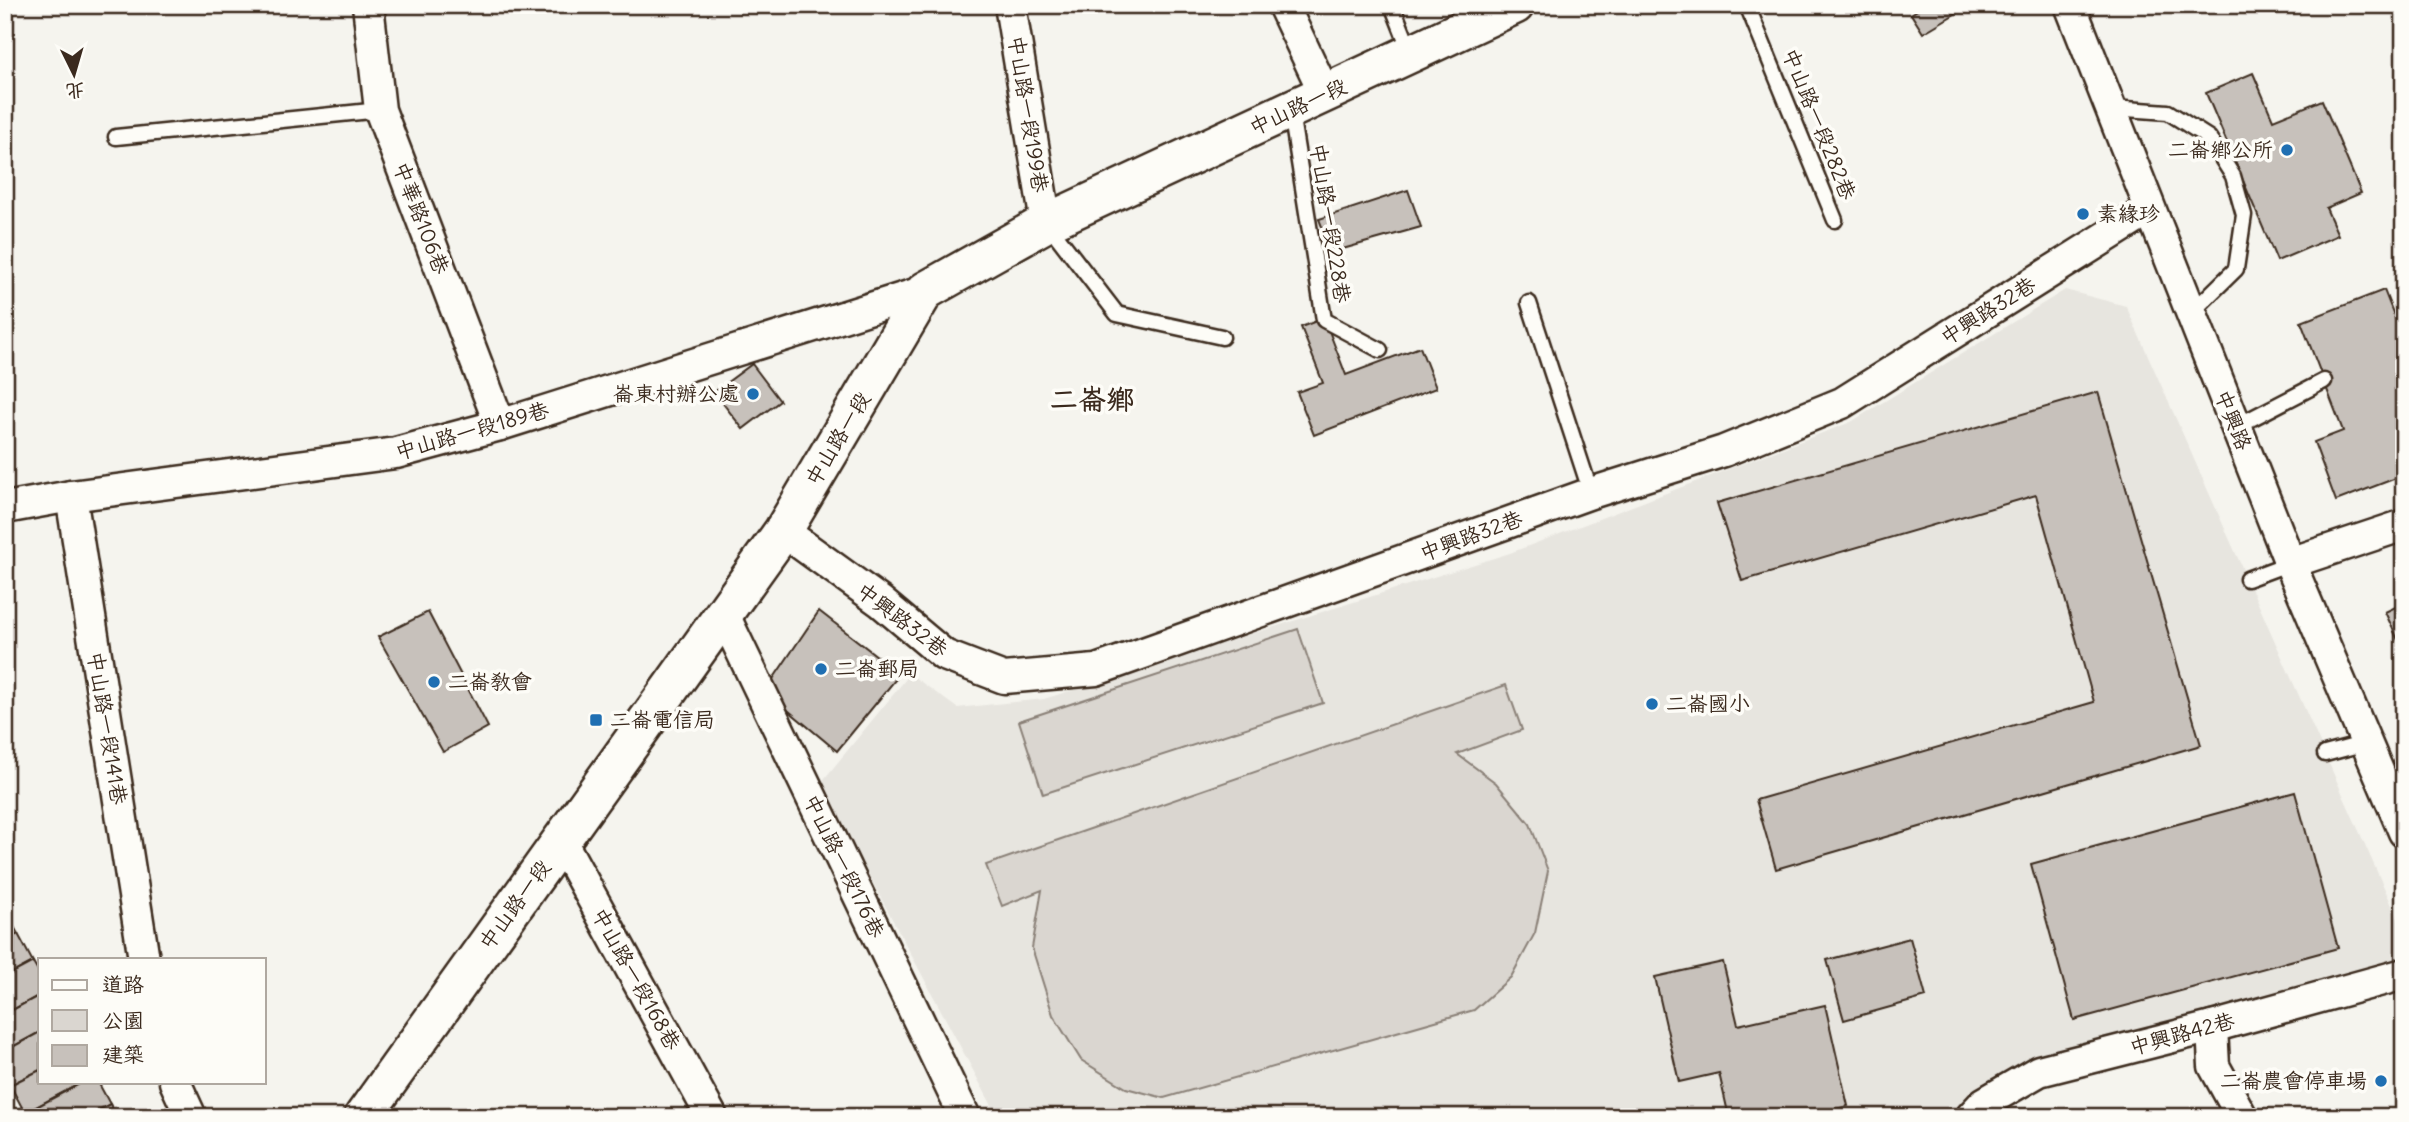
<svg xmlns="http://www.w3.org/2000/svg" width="2409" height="1122" viewBox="0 0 2409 1122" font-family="Delius,'LXGW WenKai TC',sans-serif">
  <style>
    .built { fill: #e7e5df }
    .green { fill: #dad6d0; stroke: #8a8077; stroke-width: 2 }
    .building { fill: #c7c1bb; stroke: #3b2a1e; stroke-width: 2 }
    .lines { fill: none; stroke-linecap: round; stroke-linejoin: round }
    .service-casing { stroke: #3b2a1e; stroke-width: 19 }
    .minor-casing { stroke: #3b2a1e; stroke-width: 35 }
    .tertiary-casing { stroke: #3b2a1e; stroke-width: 42 }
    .service { stroke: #fdfcf7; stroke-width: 14 }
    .minor { stroke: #fdfcf7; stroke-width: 30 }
    .tertiary { stroke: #fdfcf7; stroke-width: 37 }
    .poi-dot { fill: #1f6fb2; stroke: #fdfcf7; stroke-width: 2.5 }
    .labels { text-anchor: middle; stroke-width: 7; stroke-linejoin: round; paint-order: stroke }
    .street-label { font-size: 21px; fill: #3b2a1e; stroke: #fdfcf7 }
    .poi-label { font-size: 21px; fill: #3b2a1e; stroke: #fdfcf7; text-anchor: start }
    .district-label { font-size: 28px; font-weight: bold; fill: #3b2a1e; stroke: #fdfcf7 }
  </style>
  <rect width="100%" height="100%" fill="#f5f4ee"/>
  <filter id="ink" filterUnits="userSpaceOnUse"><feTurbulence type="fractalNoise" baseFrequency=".0143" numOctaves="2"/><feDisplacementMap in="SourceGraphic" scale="14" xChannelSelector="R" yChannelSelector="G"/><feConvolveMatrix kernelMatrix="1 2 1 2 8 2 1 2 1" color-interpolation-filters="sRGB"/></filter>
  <g filter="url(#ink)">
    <!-- built -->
    <polygon class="built" points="2065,290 2126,306 2402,928 2404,966 2041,1057 1979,1086 1951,1117 1237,1117 1232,1106 1206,1117 998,1117 820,784 910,674 957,708 1044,699 1510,553 1851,422"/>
    <!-- green -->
    <g class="green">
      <polygon points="1298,629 1323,703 1043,794 1019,721"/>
      <polygon points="1506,685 1522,730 1457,754 1496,783 1530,824 1548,871 1535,933 1511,977 1474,1010 1164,1098 1126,1088 1081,1060 1053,1015 1032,948 1042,890 1002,906 986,865"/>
    </g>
    <!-- building -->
    <g class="building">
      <polygon points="1925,5 1970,5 1923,33 1911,14"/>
      <polygon points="2253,73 2273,120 2322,100 2361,193 2326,208 2338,235 2277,261 2206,93"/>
      <polygon points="1408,190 1421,227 1332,252 1319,219"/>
      <polygon points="2384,290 2404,341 2404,475 2336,501 2314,442 2343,431 2301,322"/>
      <polygon points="1324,318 1346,375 1420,347 1436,388 1314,435 1297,392 1323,383 1301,327"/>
      <polygon points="752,364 780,401 743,429 714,392"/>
      <polygon points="2098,392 2201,745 1776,869 1756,800 2094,702 2036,495 1742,581 1717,503"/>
      <polygon points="2404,603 2404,653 2385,612"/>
      <polygon points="819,611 900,674 837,751 765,691"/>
      <polygon points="428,612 488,727 443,752 378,637"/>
      <polygon points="2295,792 2338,948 2074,1020 2031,864"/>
      <polygon points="5,910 18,934 5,941"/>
      <polygon points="18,934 33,962 5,977 5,941"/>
      <polygon points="1910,938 1926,997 1844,1020 1827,960"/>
      <polygon points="33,962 40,974 40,995 5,1014 5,977"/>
      <polygon points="1723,962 1738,1025 1825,1005 1848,1106 1802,1117 1729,1117 1719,1073 1679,1082 1655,977"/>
      <polygon points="40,995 40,1032 5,1051 5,1014"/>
      <polygon points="40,1032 40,1070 10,1085 5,1077 5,1051"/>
      <polygon points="40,1070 40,1082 83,1082 25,1113 10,1085"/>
      <polygon points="83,1082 98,1082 110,1104 86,1117 26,1117 25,1113"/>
      <polygon points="110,1104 117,1117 86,1117"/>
    </g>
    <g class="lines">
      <defs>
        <g id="service">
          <polyline points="1392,5 1411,53"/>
          <polyline points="1747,5 1835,220"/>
          <polyline points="2112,108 2168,112 2209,138 2233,176 2244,215 2236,269 2190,314"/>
          <polyline points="1291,112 1324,320 1380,350"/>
          <polyline points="116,137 380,110"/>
          <polyline points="1047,223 1117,314 1222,337"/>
          <polyline points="1529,303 1591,493"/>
          <polyline points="2235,427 2324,381"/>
          <polyline points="2247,579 2290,563"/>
          <polyline points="2325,754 2366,743"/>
        </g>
        <g id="minor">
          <polyline points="368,5 380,110 500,425"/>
          <polyline points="1010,5 1046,223"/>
          <polyline points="1283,5 1325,94"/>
          <polyline points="2070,5 2290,563 2404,832"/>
          <polyline points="71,496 144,959"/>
          <polyline points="5,508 71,496 396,453 500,425 925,291"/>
          <polyline points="783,531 881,602 944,655 1004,678 1096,670 1591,493 1724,451 1842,403 2149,210"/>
          <polyline points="2290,563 2404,525"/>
          <polyline points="724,615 965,1117"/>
          <polyline points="561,841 712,1117"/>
          <polyline points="2212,1027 2214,1066 2242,1117"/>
          <polyline points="175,1082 191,1117"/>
          <polyline points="1971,1117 1984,1103 2039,1071 2212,1027 2404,974"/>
        </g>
        <polyline id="tertiary" points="363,1117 783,531 925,291 1046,223 1515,5"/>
      </defs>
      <!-- service casing -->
      <use href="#service" class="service-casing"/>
      <!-- minor casing -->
      <use href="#minor" class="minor-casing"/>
      <!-- tertiary casing -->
      <use href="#tertiary" class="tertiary-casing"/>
      <!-- service -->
      <use href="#service" class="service"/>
      <!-- minor -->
      <use href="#minor" class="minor"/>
      <!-- tertiary -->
      <use href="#tertiary" class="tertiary"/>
    </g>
  </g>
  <!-- markers -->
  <g class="poi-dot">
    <circle cx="2287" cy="150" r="7"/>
    <circle cx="2083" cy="214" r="7"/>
    <circle cx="753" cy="394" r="7"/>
    <circle cx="821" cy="669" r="7"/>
    <circle cx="434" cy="682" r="7"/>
    <circle cx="1652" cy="704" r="7"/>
    <rect x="589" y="713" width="14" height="14" rx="3.5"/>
    <circle cx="2381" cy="1081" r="7"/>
  </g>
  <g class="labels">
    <!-- street labels -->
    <g class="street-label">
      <text transform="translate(1298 107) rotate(-25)" y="7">中山路一段</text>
      <text transform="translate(1028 114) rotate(81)" y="7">中山路一段199巷</text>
      <text transform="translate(1819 124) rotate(68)" y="7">中山路一段282巷</text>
      <text transform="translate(421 218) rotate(69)" y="7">中華路106巷</text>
      <text transform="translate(1330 223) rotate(81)" y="7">中山路一段228巷</text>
      <text transform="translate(1988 311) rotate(-32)" y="7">中興路32巷</text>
      <text transform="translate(2233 420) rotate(68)" y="7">中興路</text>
      <text transform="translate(472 431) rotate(-16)" y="7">中山路一段189巷</text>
      <text transform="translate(838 439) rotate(-59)" y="7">中山路一段</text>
      <text transform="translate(1471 536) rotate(-20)" y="7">中興路32巷</text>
      <text transform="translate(902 620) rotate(37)" y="7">中興路32巷</text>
      <text transform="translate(107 728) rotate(81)" y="7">中山路一段141巷</text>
      <text transform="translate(844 866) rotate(64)" y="7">中山路一段176巷</text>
      <text transform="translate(515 905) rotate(-54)" y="7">中山路一段</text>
      <text transform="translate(636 979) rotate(61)" y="7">中山路一段168巷</text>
      <text transform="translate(2182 1034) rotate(-15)" y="7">中興路42巷</text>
    </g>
    <!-- poi labels -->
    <g class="poi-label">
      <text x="2273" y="157" text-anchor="end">二崙鄉公所</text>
      <text x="2097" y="221">素緣珍</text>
      <text x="739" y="401" text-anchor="end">崙東村辦公處</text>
      <text x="835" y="676">二崙郵局</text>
      <text x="448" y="689">二崙教會</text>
      <text x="1666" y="711">二崙國小</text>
      <text x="610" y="727">二崙電信局</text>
      <text x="2367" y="1088" text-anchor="end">二崙農會停車場</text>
    </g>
    <!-- district labels -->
    <g class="district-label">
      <text x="1092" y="409">二崙鄉</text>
    </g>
  </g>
  <!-- margin -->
  <rect width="2409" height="1122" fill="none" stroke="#fdfcf7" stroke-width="28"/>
  <rect x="14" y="14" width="2381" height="1094" fill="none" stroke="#3b2a1e" stroke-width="2.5" filter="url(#ink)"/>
  <!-- legend -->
  <rect x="38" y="958" width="228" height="126" fill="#fdfcf7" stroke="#afa8a0" stroke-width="2"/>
  <rect x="52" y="980" width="35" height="10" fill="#fdfcf7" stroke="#afa8a0" stroke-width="2"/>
  <text x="102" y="992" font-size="21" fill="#3b2a1e">道路</text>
  <rect x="52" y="1010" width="35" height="21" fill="#dad6d0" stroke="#afa8a0" stroke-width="2"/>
  <text x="102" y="1028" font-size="21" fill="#3b2a1e">公園</text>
  <rect x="52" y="1045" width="35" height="21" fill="#c7c1bb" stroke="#afa8a0" stroke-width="2"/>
  <text x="102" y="1062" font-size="21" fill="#3b2a1e">建築</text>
  <!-- north arrow -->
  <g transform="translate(74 74) rotate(175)" stroke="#fdfcf7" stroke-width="5" paint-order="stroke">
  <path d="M0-5L12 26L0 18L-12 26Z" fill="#3b2a1e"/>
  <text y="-10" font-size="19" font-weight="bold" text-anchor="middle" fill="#3b2a1e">北</text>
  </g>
</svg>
